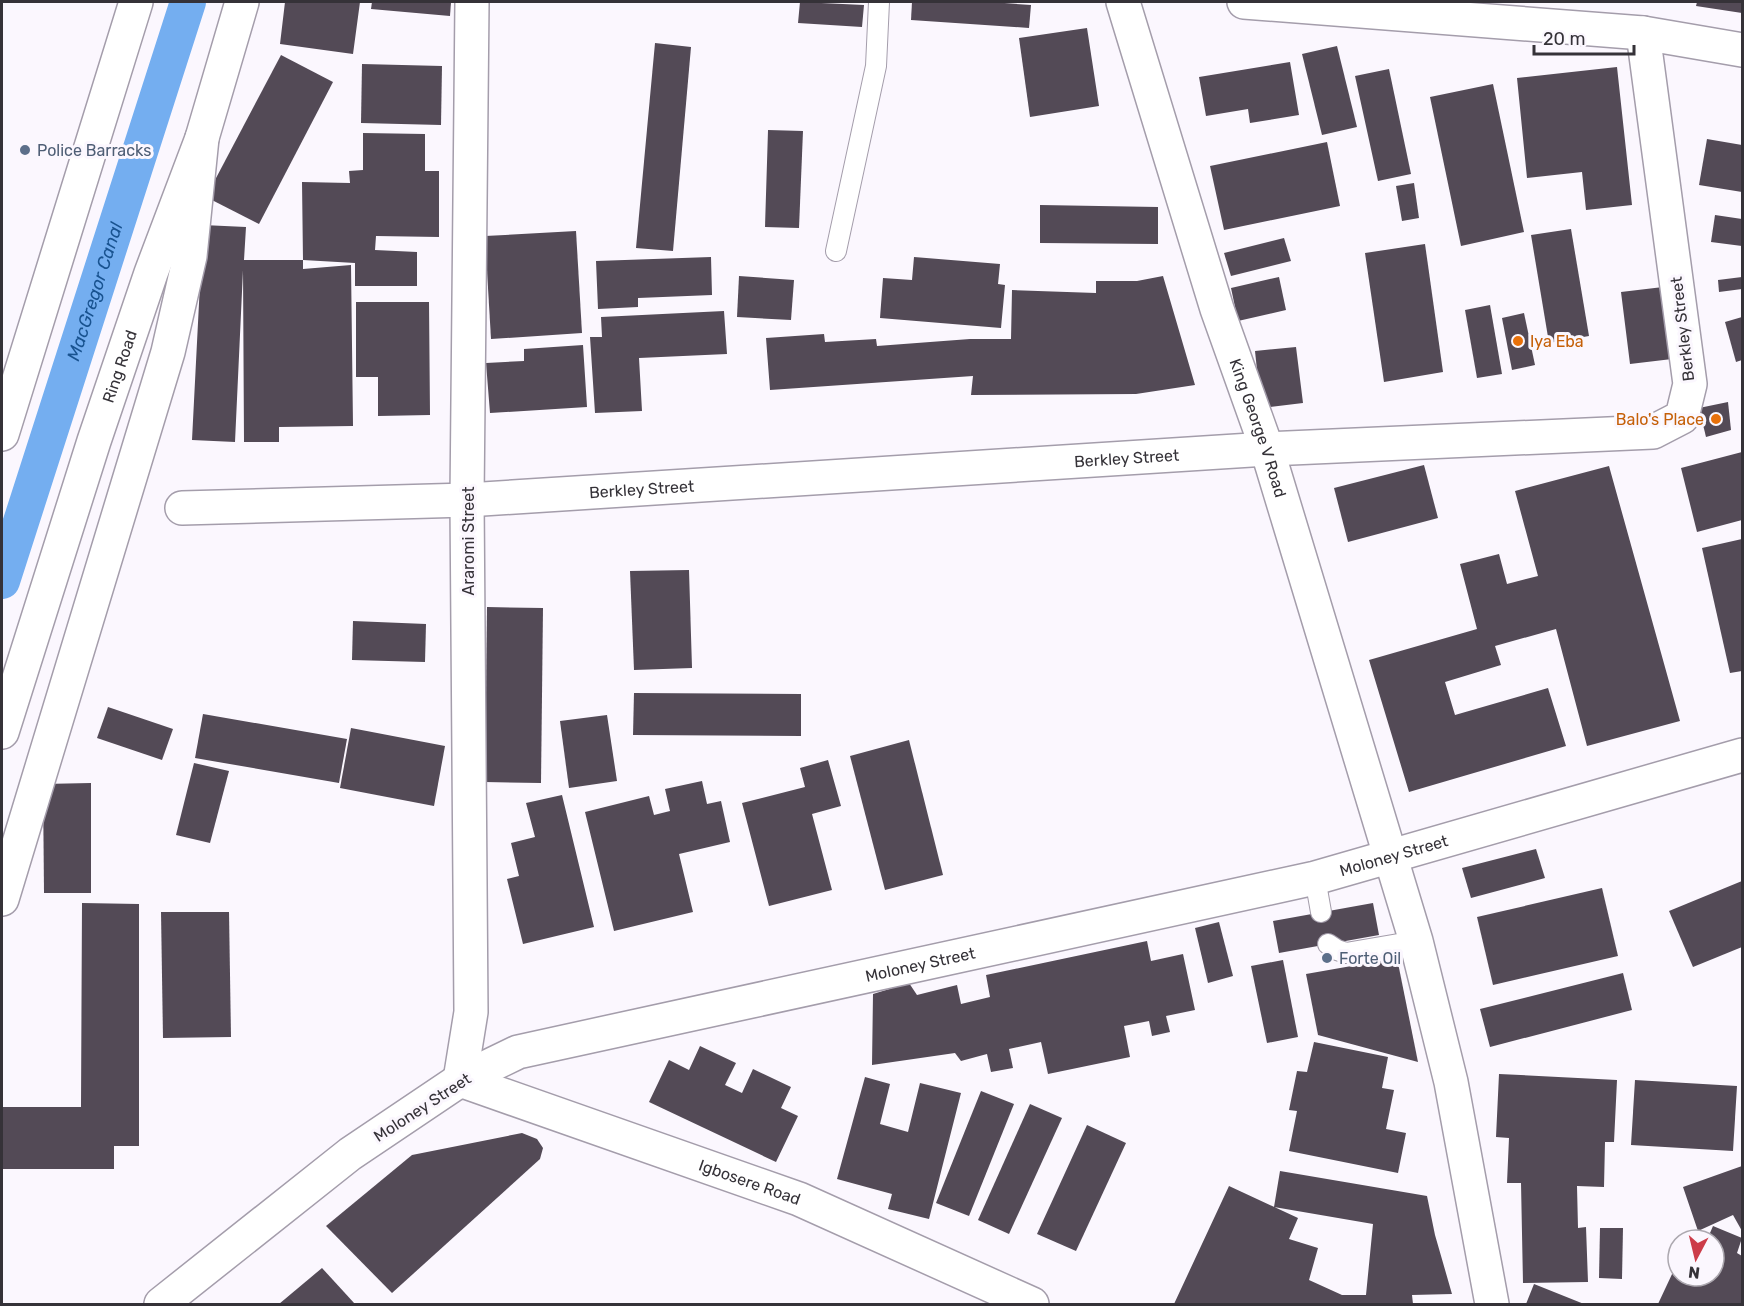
<svg xmlns="http://www.w3.org/2000/svg" width="1744" height="1306" viewBox="0 0 1744 1306" font-family="Rubik,sans-serif">
  <style>
    .lines { fill: none; stroke-linecap: round; stroke-linejoin: round }
    .canal { stroke: #74aef0; stroke-width: 36 }
    .building { fill: #534a56 }
    .lane-casing { stroke: #a49dab; stroke-width: 22 }
    .street-casing { stroke: #a49dab; stroke-width: 36 }
    .secondary-casing { stroke: #a49dab; stroke-width: 36 }
    .highway-casing { stroke: #a49dab; stroke-width: 36 }
    .lane { stroke: #fff; stroke-width: 20 }
    .street { stroke: #fff; stroke-width: 33 }
    .secondary { stroke: #fff; stroke-width: 33 }
    .highway { stroke: #fff; stroke-width: 33 }
    .service-dot { fill: #5c6f8a; stroke: #fbf7fe; stroke-width: 2 }
    .food-dot { fill: #e8710a; stroke: #fbf7fe; stroke-width: 2 }
    .labels { text-anchor: middle; stroke-width: 6; stroke-linejoin: round; paint-order: stroke }
    .service-label { font-size: 16px; fill: #4e5e75; stroke: #fbf7fe; text-anchor: start }
    .street-label { font-size: 16px; fill: #353238; stroke: #fbf7fe }
    .food-label { font-size: 16px; fill: #c56008; stroke: #fbf7fe; text-anchor: start }
    .water-label { font-size: 18px; font-style: italic; fill: #195390; stroke: #fbf7fe }
  </style>
  <rect width="100%" height="100%" fill="#fbf7fe"/>
  <g class="lines">
    <!-- canal -->
    <path class="canal" id="s1" d="M2,581l186,-579"/>
  </g>
  <!-- building -->
  <g class="building">
    <polygon points="285,2 313,3 314,2 360,2 353,54 280,44"/>
    <polygon points="372,2 451,2 450,16 371,9"/>
    <polygon points="800,2 864,5 862,27 798,23"/>
    <polygon points="912,2 991,2 1031,5 1029,28 911,20"/>
    <polygon points="1697,2 1742,2 1742,13 1696,6"/>
    <polygon points="1087,28 1099,106 1030,117 1019,38"/>
    <polygon points="655,43 691,47 673,251 636,248"/>
    <polygon points="1337,46 1357,127 1322,135 1302,54"/>
    <polygon points="281,55 333,82 259,224 206,197"/>
    <polygon points="1290,62 1299,115 1250,123 1248,109 1206,116 1199,77"/>
    <polygon points="362,64 442,66 441,125 361,123"/>
    <polygon points="1617,67 1632,205 1586,210 1582,172 1527,178 1517,78"/>
    <polygon points="1389,69 1411,174 1378,181 1355,76"/>
    <polygon points="1493,84 1524,232 1461,246 1430,97"/>
    <polygon points="768,130 803,131 799,228 765,227"/>
    <polygon points="363,133 425,134 425,171 439,171 439,237 376,236 375,250 417,252 417,286 355,286 355,263 303,260 302,182 350,183 349,171 363,170"/>
    <polygon points="1707,139 1742,145 1742,192 1699,185"/>
    <polygon points="1327,142 1340,206 1224,230 1210,166"/>
    <polygon points="1414,183 1419,218 1402,221 1396,186"/>
    <polygon points="1040,205 1158,207 1158,244 1040,243"/>
    <polygon points="1715,215 1742,219 1742,246 1711,242"/>
    <polygon points="203,225 246,227 244,260 303,260 303,269 351,265 353,426 279,427 279,442 244,442 243,270 235,442 192,440"/>
    <polygon points="1571,229 1589,336 1549,343 1531,235"/>
    <polygon points="576,231 582,333 491,339 485,236"/>
    <polygon points="1284,238 1291,261 1231,276 1224,253"/>
    <polygon points="1425,244 1443,372 1384,382 1365,253"/>
    <polygon points="711,257 712,295 638,298 638,307 598,309 596,261"/>
    <polygon points="914,257 1000,264 998,284 1005,285 1001,328 880,318 883,278 912,280"/>
    <polygon points="739,276 794,280 791,320 737,317"/>
    <polygon points="1163,276 1195,385 1136,394 971,395 973,376 770,390 766,338 824,334 825,342 876,339 877,346 970,339 1011,339 1012,290 1096,293 1096,281 1137,281"/>
    <polygon points="1279,277 1286,310 1238,321 1231,288"/>
    <polygon points="1742,277 1742,289 1719,292 1718,280"/>
    <polygon points="1663,287 1672,359 1630,364 1621,292"/>
    <polygon points="356,302 429,302 430,415 378,416 378,377 356,377"/>
    <polygon points="1490,305 1502,374 1477,378 1465,310"/>
    <polygon points="724,311 727,354 639,358 642,411 595,413 590,337 602,337 601,317"/>
    <polygon points="1524,313 1535,365 1512,370 1502,318"/>
    <polygon points="1742,317 1742,360 1736,362 1725,322"/>
    <polygon points="583,345 587,407 490,413 486,363 524,361 524,349"/>
    <polygon points="1296,347 1303,403 1261,408 1255,351"/>
    <polygon points="1728,402 1731,430 1706,437 1699,408"/>
    <polygon points="1742,452 1742,520 1697,532 1681,468"/>
    <polygon points="1424,465 1438,518 1348,542 1334,488"/>
    <polygon points="1609,466 1680,721 1587,746 1556,629 1495,646 1501,665 1445,682 1455,715 1548,688 1566,746 1409,792 1369,660 1477,629 1460,564 1499,554 1507,584 1538,576 1515,491"/>
    <polygon points="1742,539 1742,671 1730,673 1702,548"/>
    <polygon points="689,570 692,668 634,670 630,571"/>
    <polygon points="487,607 543,608 541,783 485,782"/>
    <polygon points="353,621 426,624 425,662 352,660"/>
    <polygon points="634,693 801,694 801,736 633,735"/>
    <polygon points="108,707 173,729 162,760 97,738"/>
    <polygon points="203,714 347,739 339,783 195,758"/>
    <polygon points="607,715 617,781 569,788 560,721"/>
    <polygon points="351,728 445,746 434,806 340,788"/>
    <polygon points="909,740 943,875 885,890 850,756"/>
    <polygon points="828,760 841,806 812,814 832,890 769,906 742,803 805,787 800,768"/>
    <polygon points="194,763 229,771 210,843 176,835"/>
    <polygon points="702,781 707,804 721,801 730,842 679,854 693,912 614,931 585,812 649,796 654,815 670,811 665,789"/>
    <polygon points="91,783 91,893 44,893 43,784"/>
    <polygon points="562,795 594,927 523,944 507,879 519,876 511,843 535,837 526,803"/>
    <polygon points="1536,849 1545,878 1471,898 1462,868"/>
    <polygon points="1742,881 1742,947 1693,967 1669,911"/>
    <polygon points="1602,888 1618,956 1493,985 1477,917"/>
    <polygon points="82,903 139,904 139,1146 114,1146 114,1169 2,1169 2,1107 81,1107"/>
    <polygon points="1373,903 1379,935 1279,953 1273,921"/>
    <polygon points="161,912 229,912 231,1037 163,1038"/>
    <polygon points="1219,922 1233,976 1208,983 1195,928"/>
    <polygon points="1147,941 1151,961 1183,954 1195,1010 1166,1016 1170,1032 1152,1036 1149,1021 1124,1026 1130,1057 1048,1074 1041,1042 1009,1049 1013,1068 991,1072 987,1054 961,1061 955,1053 872,1065 873,994 909,983 917,995 957,985 961,1004 990,997 986,975"/>
    <polygon points="1397,958 1418,1062 1318,1035 1306,974"/>
    <polygon points="1283,960 1298,1037 1267,1043 1251,966"/>
    <polygon points="1623,973 1632,1010 1490,1047 1480,1009"/>
    <polygon points="1314,1042 1388,1057 1382,1088 1394,1090 1386,1129 1406,1133 1398,1173 1289,1151 1297,1111 1289,1110 1297,1071 1307,1072"/>
    <polygon points="700,1046 736,1063 725,1085 742,1093 753,1069 791,1087 781,1108 798,1116 776,1162 649,1102 669,1060 689,1070"/>
    <polygon points="1499,1074 1617,1080 1614,1142 1605,1142 1604,1187 1577,1186 1578,1228 1586,1227 1588,1282 1523,1283 1521,1183 1507,1183 1509,1138 1496,1137"/>
    <polygon points="865,1077 890,1084 880,1124 908,1132 920,1083 961,1093 929,1219 888,1209 892,1194 837,1179"/>
    <polygon points="1635,1080 1737,1086 1733,1151 1631,1145"/>
    <polygon points="981,1091 1014,1104 969,1216 936,1203"/>
    <polygon points="1030,1104 1062,1118 1009,1234 978,1220"/>
    <polygon points="1087,1125 1126,1143 1076,1251 1037,1234"/>
    <polygon points="522,1133 537,1139 543,1148 540,1159 392,1293 326,1226 412,1155"/>
    <polygon points="1742,1166 1742,1231 1733,1215 1698,1231 1683,1187"/>
    <polygon points="1280,1171 1427,1196 1435,1235 1452,1294 1412,1295 1413,1304 1174,1304 1229,1186 1298,1218 1289,1239 1318,1248 1309,1280 1342,1295 1366,1295 1373,1224 1274,1207"/>
    <polygon points="1713,1226 1742,1238 1737,1253 1742,1256 1742,1304 1658,1304 1673,1272 1678,1276 1689,1280 1691,1276 1714,1276 1714,1240 1707,1240"/>
    <polygon points="1600,1228 1623,1228 1622,1279 1599,1278"/>
    <polygon points="322,1268 355,1304 279,1304"/>
    <polygon points="1534,1284 1584,1304 1526,1304"/>
  </g>
  <g class="lines">
    <defs>
      <g id="lane">
        <polyline points="836,251 876,66 879,2"/>
        <polyline points="1315,878 1321,912"/>
        <polyline points="1328,944 1337,950 1346,953 1416,941"/>
      </g>
      <g id="street">
        <path id="s2" d="M1123,2l94,307 50,140 149,492 35,141 41,222"/>
        <polyline points="1244,2 1643,33 1742,50"/>
        <path id="s3" d="M182,508l285,-8 800,-51 386,-17 29,-15 8,-33 -47,-351"/>
        <path id="s4" d="M460,1080l58,-28 797,-174 427,-123"/>
        <polyline points="460,1080 471,1012 467,500 472,2"/>
      </g>
      <g id="secondary">
        <path id="s5" d="M161,1304l189,-150 110,-74 339,119 233,105"/>
      </g>
      <g id="highway">
        <polyline points="2,434 136,2"/>
        <path id="s6" d="M2,732l92,-291 57,-168 51,-135 40,-136"/>
        <polyline points="2,899 168,352 190,256 202,138"/>
      </g>
    </defs>
    <!-- lane casing -->
    <use href="#lane" class="lane-casing"/>
    <!-- street casing -->
    <use href="#street" class="street-casing"/>
    <!-- secondary casing -->
    <use href="#secondary" class="secondary-casing"/>
    <!-- highway casing -->
    <use href="#highway" class="highway-casing"/>
    <!-- lane -->
    <use href="#lane" class="lane"/>
    <!-- street -->
    <use href="#street" class="street"/>
    <!-- secondary -->
    <use href="#secondary" class="secondary"/>
    <!-- highway -->
    <use href="#highway" class="highway"/>
  </g>
  <!-- markers -->
  <g class="service-dot">
    <circle cx="25" cy="150" r="6"/>
    <circle cx="1327" cy="958" r="6"/>
  </g>
  <g class="food-dot">
    <circle cx="1518" cy="341" r="6"/>
    <circle cx="1716" cy="419" r="6"/>
  </g>
  <g class="labels">
    <!-- service labels -->
    <g class="service-label">
      <text x="37" y="156">Police Barracks</text>
      <text x="1339" y="964">Forte Oil</text>
    </g>
    <!-- street labels -->
    <g class="street-label">
      <text transform="translate(1682 329) rotate(-97)" y="6">Berkley Street</text>
      <text dy="6" stroke="none"><textPath href="#s6" startOffset="384">Ring Road</textPath></text>
      <text dy="6" stroke="none"><textPath href="#s2" startOffset="447">King George V Road</textPath></text>
      <text dy="6" stroke="none"><textPath href="#s3" startOffset="946">Berkley Street</textPath></text>
      <text dy="6" stroke="none"><textPath href="#s3" startOffset="460">Berkley Street</textPath></text>
      <text transform="translate(468 541) rotate(-90)" y="6">Araromi Street</text>
      <text dy="6" stroke="none"><textPath href="#s4" startOffset="962">Moloney Street</textPath></text>
      <text dy="6" stroke="none"><textPath href="#s4" startOffset="476">Moloney Street</textPath></text>
      <text transform="translate(422 1107) rotate(-33)" y="6">Moloney Street</text>
      <text dy="6" stroke="none"><textPath href="#s5" startOffset="681">Igbosere Road</textPath></text>
    </g>
    <!-- food labels -->
    <g class="food-label">
      <text x="1530" y="347">Iya Eba</text>
      <text x="1704" y="425" text-anchor="end">Balo's Place</text>
    </g>
    <!-- water labels -->
    <g class="water-label">
      <text dy="6" stroke="none"><textPath href="#s1" startOffset="304">MacGregor Canal</textPath></text>
    </g>
  </g>
  <!-- border -->
  <rect width="1744" height="1306" fill="none" stroke="#353238" stroke-width="6"/>
  <!-- north arrow -->
  <g transform="translate(1696 1258) rotate(187)"><circle r="28" fill="#fbf7fe" stroke="#aca8af" stroke-width="1.5"/>
  <path d="M0-4.5L10 22L0 15L-10 22Z" fill="#cc3c49"/>
  <text y="-9" font-size="16" font-weight="bold" text-anchor="middle" fill="#353238">N</text>
  </g>
  <!-- scale -->
  <path d="M1534 45v9h100v-9" fill="none" stroke="#353238" stroke-width="3"/>
  <text x="1543" y="45" font-size="18" fill="#353238" stroke="#fbf7fe" stroke-width="4.5" paint-order="stroke">20 m</text>
</svg>
